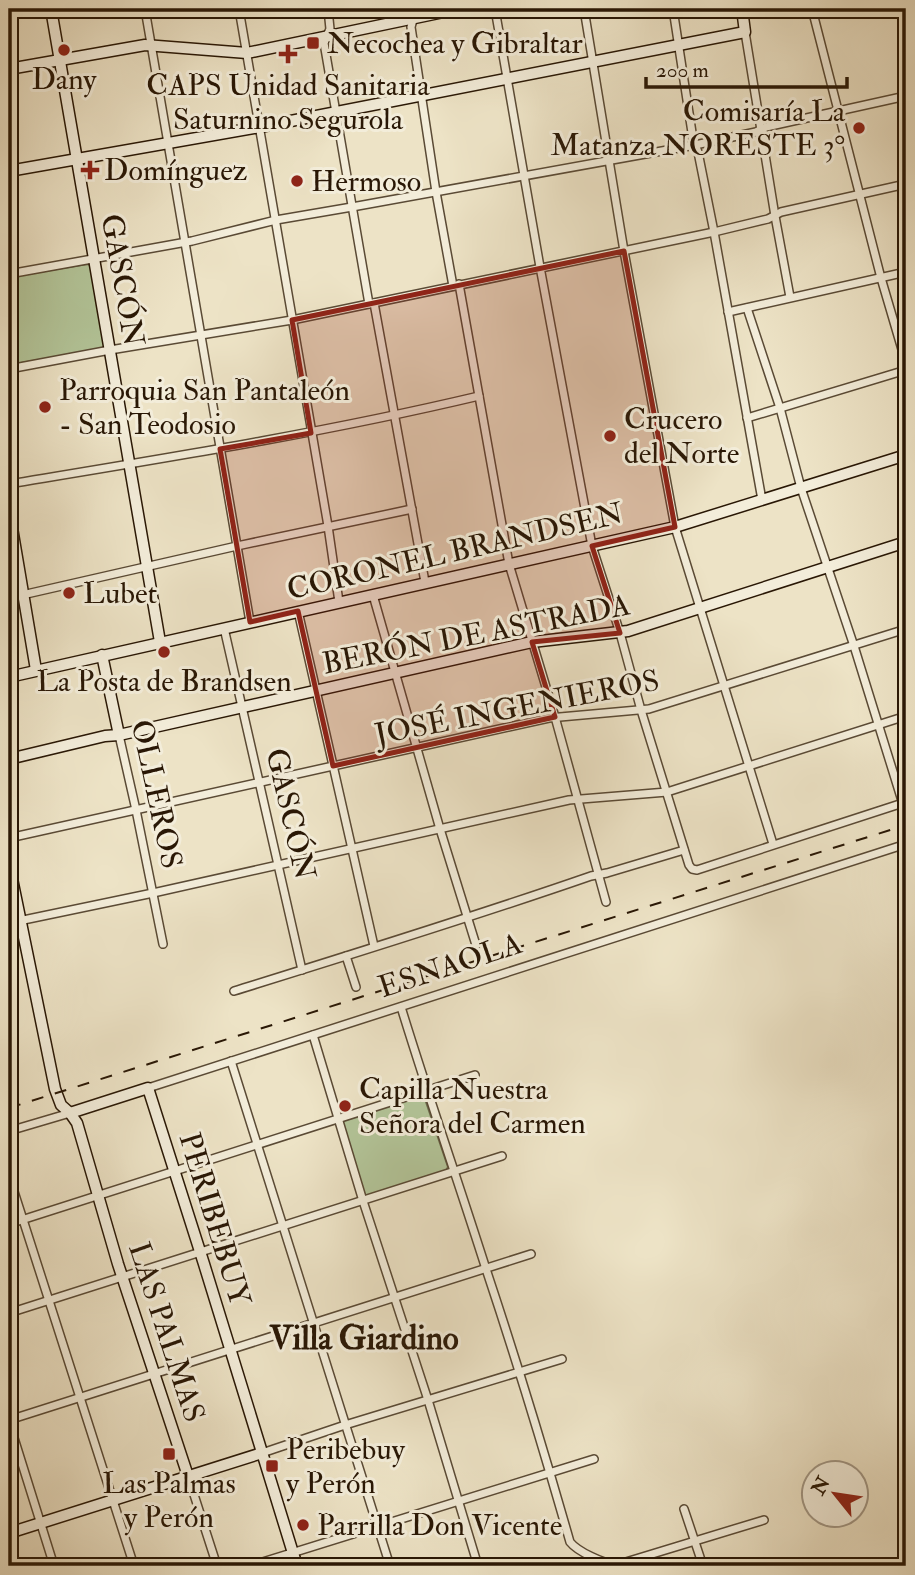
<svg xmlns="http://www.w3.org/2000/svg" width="915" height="1575" viewBox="0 0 915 1575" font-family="'IM FELL Double Pica',serif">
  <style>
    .green { fill: #b3c599; stroke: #6e6e4f; stroke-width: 2 }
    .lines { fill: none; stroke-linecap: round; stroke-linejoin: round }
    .street-casing { stroke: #5a4a35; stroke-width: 10 }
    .secondary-casing { stroke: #291705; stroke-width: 13 }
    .street { stroke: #f3edda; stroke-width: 7 }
    .secondary { stroke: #f3edda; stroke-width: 10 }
    .rail { stroke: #291705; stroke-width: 2; stroke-dasharray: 12 12; stroke-linecap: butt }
    .marked { fill: #8f2418; fill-opacity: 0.2; stroke: #8f2418; stroke-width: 5; stroke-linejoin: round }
    .poi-dot { fill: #8f2418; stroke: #f3edda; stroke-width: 2.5 }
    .labels { text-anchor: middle; stroke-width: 6; stroke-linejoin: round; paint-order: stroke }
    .poi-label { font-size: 30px; fill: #291705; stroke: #f3edda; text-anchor: start }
    .street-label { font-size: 30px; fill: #291705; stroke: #f3edda }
    .quarter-label { font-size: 33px; font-weight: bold; fill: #291705; stroke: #f3edda }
  </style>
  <rect width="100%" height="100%" fill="#ede3c6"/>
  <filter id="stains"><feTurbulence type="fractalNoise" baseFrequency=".00286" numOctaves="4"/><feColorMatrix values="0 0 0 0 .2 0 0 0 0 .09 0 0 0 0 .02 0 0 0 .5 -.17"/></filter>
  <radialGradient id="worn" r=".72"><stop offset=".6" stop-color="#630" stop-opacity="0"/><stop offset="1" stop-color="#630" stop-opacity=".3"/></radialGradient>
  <!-- green -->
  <g class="green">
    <polygon points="87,264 91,265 106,347 103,349 9,365 9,277"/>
    <polygon points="419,1096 425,1099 448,1167 446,1171 367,1196 363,1193 342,1121"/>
  </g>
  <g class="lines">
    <defs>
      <g id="street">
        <polyline points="145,9 250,622"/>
        <polyline points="239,9 328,526 339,602"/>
        <polyline points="328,9 330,29 324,43 369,304"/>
        <polyline points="416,9 411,27 436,192 453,286"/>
        <polyline points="495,9 540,267 592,546 620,633 641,710 689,865 692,869 697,870 906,802"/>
        <polyline points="584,9 624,251 675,527 773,844"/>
        <polyline points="673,9 693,139 698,152 714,232 762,500"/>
        <polyline points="812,9 881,278 906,363"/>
        <polyline points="745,32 775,216 790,297"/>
        <polyline points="9,274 192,241 276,220 352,207 695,145 756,132 766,127 906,96"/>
        <polyline points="459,284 509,564 555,717 606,902"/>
        <polyline points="374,303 425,582"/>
        <polyline points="747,308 780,408 801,488 854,646 903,804"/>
        <polyline points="728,312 906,272"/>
        <polyline points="9,369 110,350 292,320 714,232 768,219 781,212 906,184"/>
        <polyline points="747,418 906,370"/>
        <path d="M9,484c157,-26 314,-51 470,-88"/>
        <polyline points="373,595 440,829 476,945"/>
        <polyline points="9,598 237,546 412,509"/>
        <polyline points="298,611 374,946"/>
        <polyline points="224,628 302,970"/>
        <polyline points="119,735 136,810 163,944"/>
        <polyline points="9,838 549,718 649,709 906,629"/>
        <polyline points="9,923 153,893 569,800 667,792 906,716"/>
        <polyline points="346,956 356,987"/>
        <path d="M234,991c119,-37 239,-74 357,-115l16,-3 77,-23"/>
        <path d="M401,1007c27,88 57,174 85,262 30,90 58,182 84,273 8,10 33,21 46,23l148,-45"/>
        <polyline points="313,1035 363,1201 428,1400 478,1566"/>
        <polyline points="231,1061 390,1566"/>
        <polyline points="148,1088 906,844"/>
        <polyline points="9,1131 70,1113"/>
        <polyline points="9,1176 134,1566"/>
        <polyline points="9,1224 475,1075"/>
        <polyline points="9,1313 502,1156"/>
        <polyline points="9,1420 531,1254"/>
        <polyline points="9,1422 54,1566"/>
        <polyline points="262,1453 345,1425 562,1359"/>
        <polyline points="188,1476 217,1566"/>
        <polyline points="684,1509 703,1566"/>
        <polyline points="250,1566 594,1459"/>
      </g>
      <g id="secondary">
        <polyline points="51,9 160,642"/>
        <polyline points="9,69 145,45 247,53 458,9"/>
        <polyline points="9,171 260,127 745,32 742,9"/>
        <polyline points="9,510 36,670"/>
        <polyline points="102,655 119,735"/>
        <polyline points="9,677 675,527 906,455"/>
        <polyline points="9,759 105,736 119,735 532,642 628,631 906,542"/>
        <polyline points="9,864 55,1089 61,1105 70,1113 77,1123 118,1264 188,1476"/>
        <polyline points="70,1113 148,1088 204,1264 297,1566"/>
        <polyline points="9,1533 262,1453"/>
      </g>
    </defs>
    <!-- street casing -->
    <use href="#street" class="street-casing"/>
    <!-- secondary casing -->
    <use href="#secondary" class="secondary-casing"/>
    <!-- street -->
    <use href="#street" class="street"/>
    <!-- secondary -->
    <use href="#secondary" class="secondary"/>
    <!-- rail -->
    <polyline class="rail" points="9,1108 906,825"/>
  </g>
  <!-- marked area -->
  <path class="marked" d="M624,251l51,276 -83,19 28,87 -88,9 23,75 -222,49 -35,-155 -48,11 -30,-173 91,-16 -19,-113z"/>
  <!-- markers -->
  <g class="poi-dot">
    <rect x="306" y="36" width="14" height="14" rx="3.5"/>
    <circle cx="64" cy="50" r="7"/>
    <path d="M284.5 43.5h7v7h7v7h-7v7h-7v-7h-7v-7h7z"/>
    <circle cx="859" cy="128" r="7"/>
    <path d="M86.5 159.5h7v7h7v7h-7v7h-7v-7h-7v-7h7z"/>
    <circle cx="297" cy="181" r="7"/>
    <circle cx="45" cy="407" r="7"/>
    <circle cx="610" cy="436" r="7"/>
    <circle cx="69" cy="593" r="7"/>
    <circle cx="164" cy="652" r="7"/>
    <circle cx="345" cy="1106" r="7"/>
    <rect x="162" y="1447" width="14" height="14" rx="3.5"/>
    <rect x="265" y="1459" width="14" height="14" rx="3.5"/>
    <circle cx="303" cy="1525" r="7"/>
  </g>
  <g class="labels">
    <!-- poi labels -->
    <g class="poi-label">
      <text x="327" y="53">Necochea y Gibraltar</text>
      <text x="64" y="89" text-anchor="middle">Dany</text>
      <text x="288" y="95" text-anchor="middle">CAPS Unidad Sanitaria<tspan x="288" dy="34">Saturnino Segurola</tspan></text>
      <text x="845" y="121" text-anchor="end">Comisaría La<tspan x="845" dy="34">Matanza NORESTE 3°</tspan></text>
      <text x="104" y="180">Domínguez</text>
      <text x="311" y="191">Hermoso</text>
      <text x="59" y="400">Parroquia San Pantaleón<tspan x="59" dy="34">- San Teodosio</tspan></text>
      <text x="624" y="429">Crucero<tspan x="624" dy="34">del Norte</tspan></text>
      <text x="83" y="603">Lubet</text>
      <text x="164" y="691" text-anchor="middle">La Posta de Brandsen</text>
      <text x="359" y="1099">Capilla Nuestra<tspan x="359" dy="34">Señora del Carmen</tspan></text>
      <text x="286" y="1459">Peribebuy<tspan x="286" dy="34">y Perón</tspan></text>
      <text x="169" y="1493" text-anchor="middle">Las Palmas<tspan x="169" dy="34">y Perón</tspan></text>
      <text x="317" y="1535">Parrilla Don Vicente</text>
    </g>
    <!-- street labels -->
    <g class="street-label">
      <text transform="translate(123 280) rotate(80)" y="10">GASCÓN</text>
      <text transform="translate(455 551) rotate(-13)" y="10">CORONEL BRANDSEN</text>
      <text transform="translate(476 634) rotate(-11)" y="10">BERÓN DE ASTRADA</text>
      <text transform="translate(517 707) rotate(-11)" y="10">JOSÉ INGENIEROS</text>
      <text transform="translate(157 794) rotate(78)" y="10">OLLEROS</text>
      <text transform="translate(291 814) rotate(77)" y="10">GASCÓN</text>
      <text transform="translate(450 965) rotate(-18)" y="10">ESNAOLA</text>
      <text transform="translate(215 1219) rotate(73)" y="10">PERIBEBUY</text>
      <text transform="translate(167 1332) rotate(72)" y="10">LAS PALMAS</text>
    </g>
    <!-- quarter labels -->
    <g class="quarter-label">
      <text x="364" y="1349">Villa Giardino</text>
    </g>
  </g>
  <!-- margin -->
  <rect width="915" height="1575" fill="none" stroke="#ede3c6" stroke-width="35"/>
  <rect x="10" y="10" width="894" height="1554" fill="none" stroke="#291705" stroke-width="3.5"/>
  <rect x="18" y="18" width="880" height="1540" fill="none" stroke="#291705" stroke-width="2"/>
  <!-- north arrow -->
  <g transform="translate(835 1494) rotate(300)"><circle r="33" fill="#f3edda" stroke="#a29785" stroke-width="2"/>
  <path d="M0-5L12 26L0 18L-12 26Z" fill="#8f2418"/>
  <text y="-10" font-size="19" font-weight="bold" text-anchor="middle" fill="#291705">N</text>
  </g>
  <!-- scale -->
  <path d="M646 77v10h201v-10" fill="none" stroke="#291705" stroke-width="3.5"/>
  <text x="656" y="77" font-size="21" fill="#291705" stroke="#f3edda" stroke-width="5" paint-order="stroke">200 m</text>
  <rect width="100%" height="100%" filter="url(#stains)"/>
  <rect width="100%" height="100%" fill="url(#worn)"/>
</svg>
